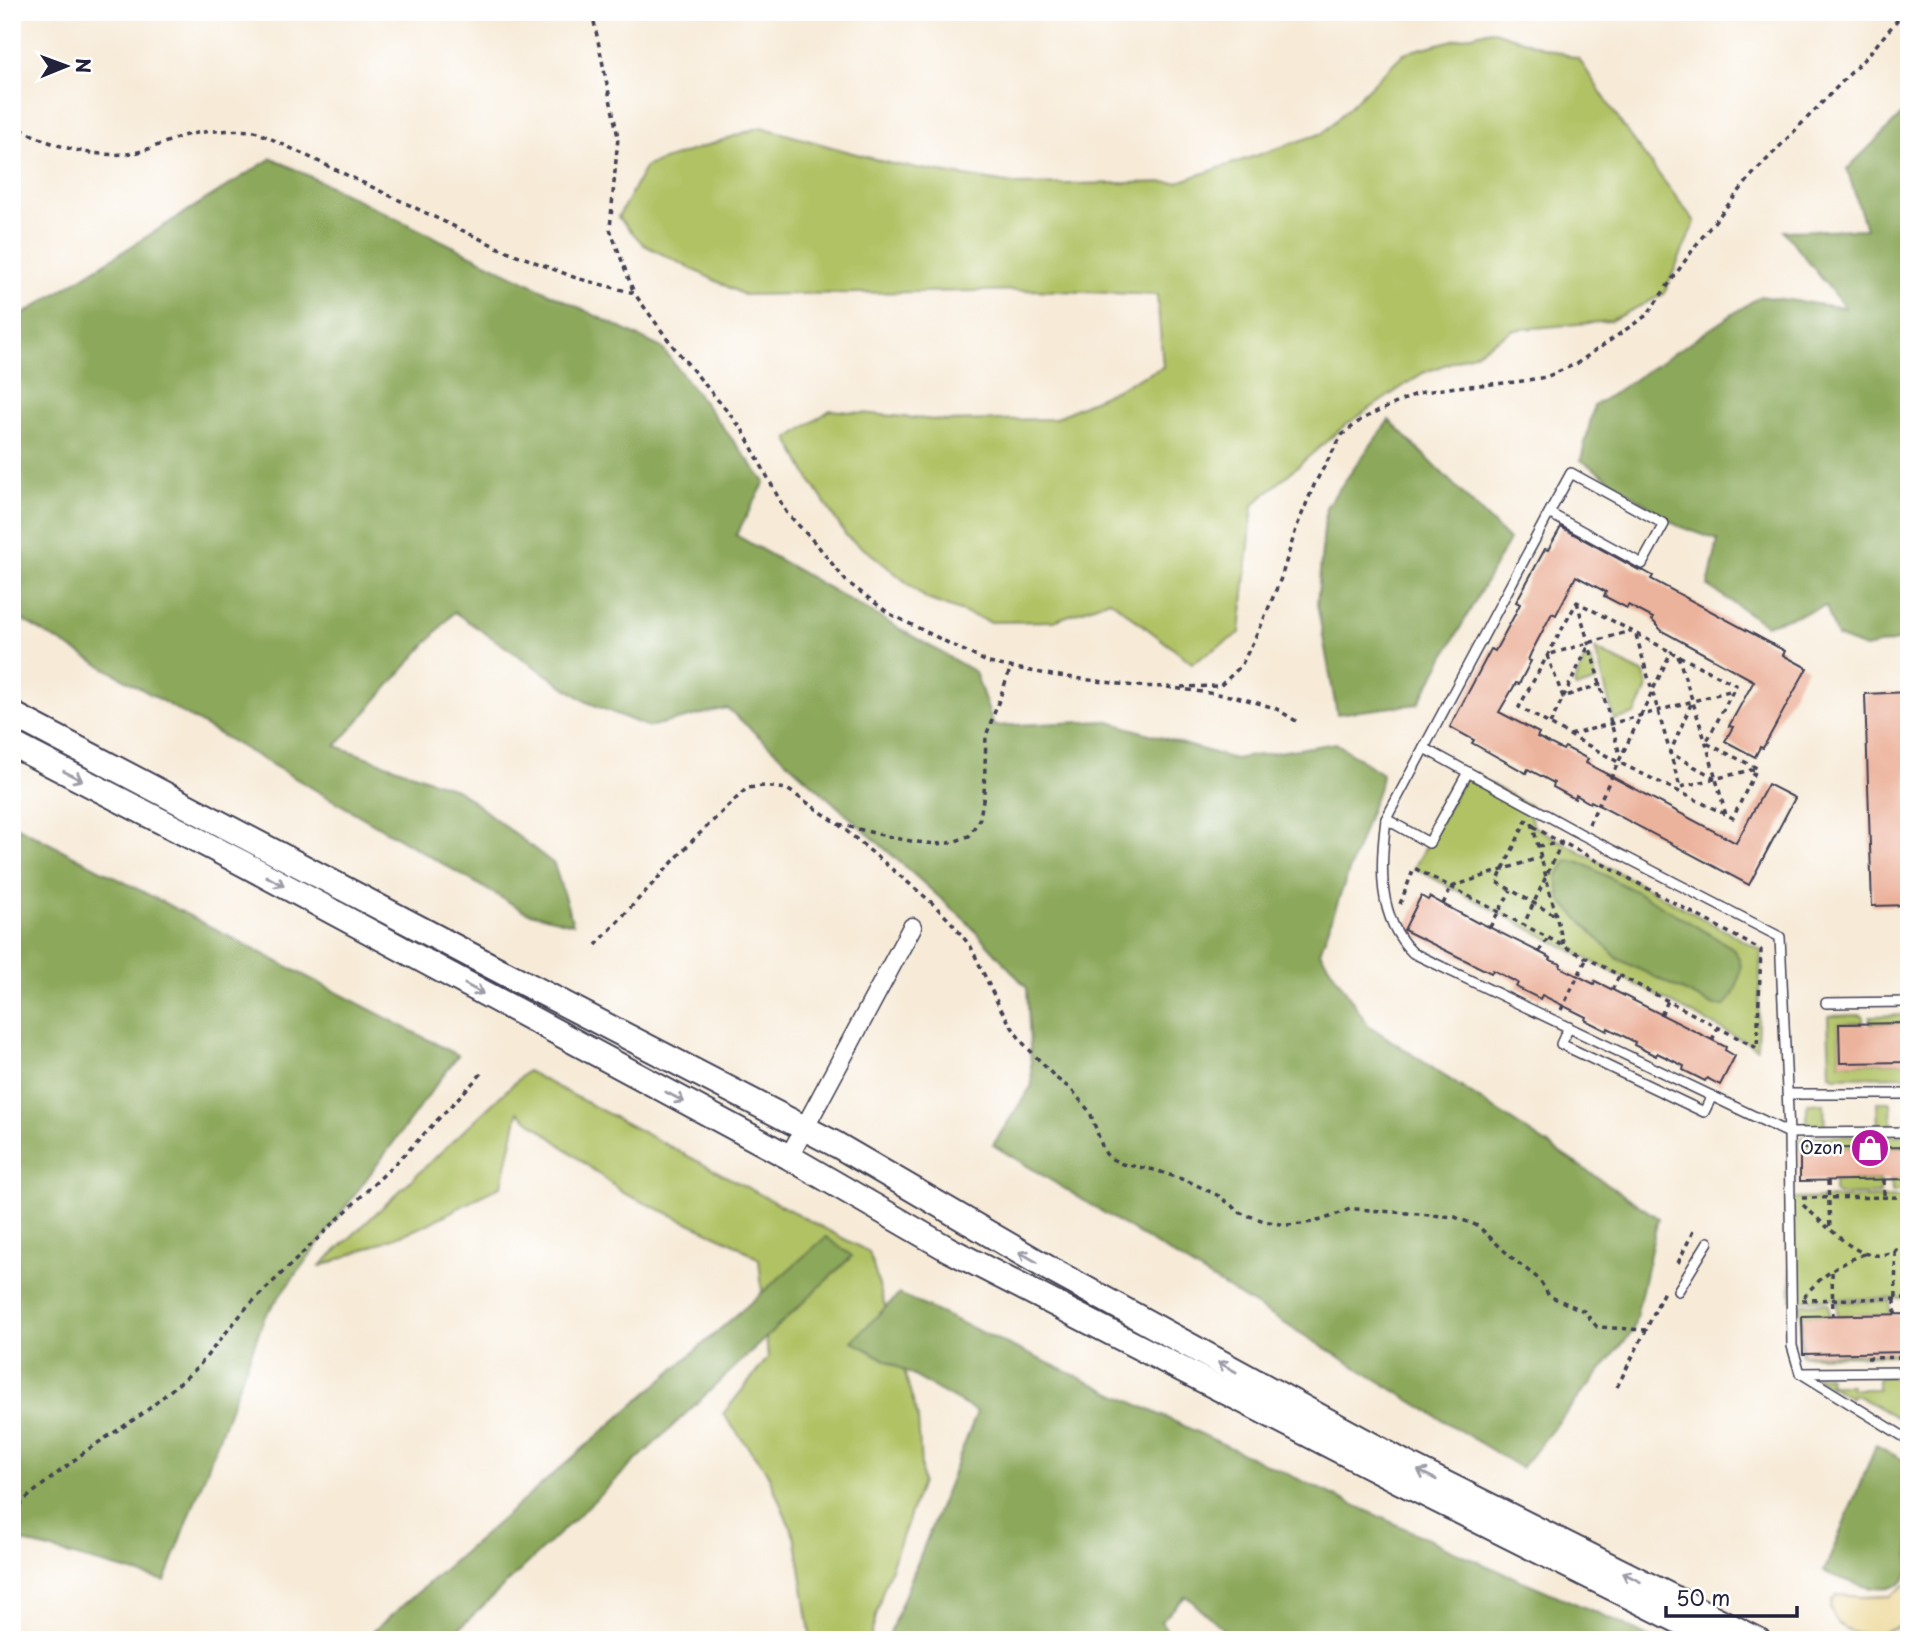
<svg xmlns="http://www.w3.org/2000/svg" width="1921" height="1652" viewBox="0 0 1921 1652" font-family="'Playpen Sans',sans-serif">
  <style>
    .green { fill: #b1c265; stroke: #6a7250; stroke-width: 2 }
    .forest { fill: #8ca85a; stroke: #57654a; stroke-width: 2 }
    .sand { fill: #eeda9e; stroke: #887e6c; stroke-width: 2 }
    .building { fill: #ecb39c }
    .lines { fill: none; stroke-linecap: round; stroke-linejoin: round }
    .lane-casing { stroke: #424053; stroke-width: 12 }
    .street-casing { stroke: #424053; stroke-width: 21 }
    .secondary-casing { stroke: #424053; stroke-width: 28 }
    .path { stroke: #424053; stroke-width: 3.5; stroke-dasharray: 5 5; stroke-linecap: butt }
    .lane { stroke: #fff; stroke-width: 9 }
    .street { stroke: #fff; stroke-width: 18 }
    .secondary { stroke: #fff; stroke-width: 24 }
    .oneway { stroke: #9c9ca7 }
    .labels { text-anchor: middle; stroke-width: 5; stroke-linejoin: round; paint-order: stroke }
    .poi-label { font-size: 18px; fill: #22223b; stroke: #fff; text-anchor: end }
  </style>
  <rect width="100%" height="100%" fill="#fff"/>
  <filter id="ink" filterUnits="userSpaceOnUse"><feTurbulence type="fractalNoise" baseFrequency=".0143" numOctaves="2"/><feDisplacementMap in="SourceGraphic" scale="14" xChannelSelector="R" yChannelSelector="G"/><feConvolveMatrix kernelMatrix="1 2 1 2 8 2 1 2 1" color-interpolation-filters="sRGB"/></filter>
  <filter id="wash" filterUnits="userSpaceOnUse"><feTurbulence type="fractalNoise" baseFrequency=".00686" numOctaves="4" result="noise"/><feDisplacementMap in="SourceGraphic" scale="28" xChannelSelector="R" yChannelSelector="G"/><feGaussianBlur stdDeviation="1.57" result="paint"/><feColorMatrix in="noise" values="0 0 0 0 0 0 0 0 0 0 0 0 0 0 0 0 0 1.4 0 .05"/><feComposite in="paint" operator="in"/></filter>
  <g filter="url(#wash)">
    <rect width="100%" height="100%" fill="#f7ebd8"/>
    <!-- green -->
    <g class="green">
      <polygon points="1491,30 1579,59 1629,135 1695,222 1664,294 1610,321 1513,330 1473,354 1423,373 1344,426 1253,505 1240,633 1192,663 1110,600 1054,621 990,622 927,599 874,556 847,537 810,480 788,439 830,410 946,421 1054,419 1163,367 1157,295 1034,290 744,295 644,245 618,217 646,166 761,127 892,164 1019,185 1178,182 1323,133 1404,53"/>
      <polygon points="1595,649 1644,674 1648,687 1635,714 1614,720"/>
      <polygon points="1591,659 1597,681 1576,688 1574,684 1584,660"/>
      <polygon points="1468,772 1532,807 1530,814 1533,826 1761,950 1757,1048 1414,868"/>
      <polygon points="1860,1015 1863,1016 1863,1023 1839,1024 1840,1063 1909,1062 1909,1076 1834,1077 1830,1075 1828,1017 1829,1016"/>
      <polygon points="1909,1015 1909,1023 1870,1023 1870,1016"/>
      <polygon points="527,1071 869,1252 918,1418 922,1482 882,1593 870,1640 811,1640 796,1541 767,1472 723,1414 768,1358 759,1259 731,1242 623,1193 518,1112 502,1185 424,1226 319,1267"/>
      <polygon points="1877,1102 1891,1102 1892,1130 1878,1130"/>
      <polygon points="1824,1103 1825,1131 1807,1131 1807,1104"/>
      <polygon points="1909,1135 1909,1147 1800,1149 1802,1137"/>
      <polygon points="1891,1179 1909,1179 1909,1190 1892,1192"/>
      <polygon points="1834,1180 1880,1180 1880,1194 1838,1195 1834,1192"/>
      <polygon points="1909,1197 1909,1298 1791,1300 1790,1199"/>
      <polygon points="1890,1301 1890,1315 1837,1315 1837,1302"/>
      <polygon points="1829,1303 1830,1316 1802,1316 1803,1354 1909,1352 1909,1355 1803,1356 1801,1354 1800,1304"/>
      <path d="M1829,1376l1,9h21l1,4h26v-10c6,-4 14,-3 20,0l1,16h10v29l-53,-29h-5v3l-37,-21z"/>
    </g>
    <!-- forest -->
    <g class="forest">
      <polygon points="1909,113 1909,643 1901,640 1865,648 1837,637 1826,606 1766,625 1708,586 1718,540 1678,526 1581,460 1594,406 1760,296 1845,308 1784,231 1866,229 1847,169 1903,114"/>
      <polygon points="272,158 662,348 765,482 736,535 975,672 994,726 1106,721 1234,759 1336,743 1382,774 1381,781 1320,952 1368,1025 1658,1218 1633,1331 1521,1468 993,1145 1032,1085 1027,988 967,922 727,708 648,727 587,702 454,612 336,746 458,790 554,864 573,924 526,912 12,614 12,329 22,315"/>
      <polygon points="1389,420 1509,540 1418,704 1337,714 1317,604 1326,507"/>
      <polygon points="12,824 458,1055 265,1316 165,1581 12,1539"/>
      <path d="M1566,861l14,1 70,37 81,48c4,5 8,9 9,15 3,11 -7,38 -15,44h-11l-96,-47 -57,-58 -4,-24z"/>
      <polygon points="826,1237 852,1256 447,1640 363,1640"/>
      <polygon points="899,1294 1469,1558 1621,1623 1653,1640 1235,1640 1186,1596 1161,1621 1173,1640 887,1640 977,1412 852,1341"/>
      <path d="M1876,1445l33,18v107c-2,3 -3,7 -5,10 -18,20 -60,0 -80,-8z"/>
    </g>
    <!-- sand -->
    <path class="sand" d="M1909,1582v31l-8,13c-17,7 -47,13 -62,-2 -4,-3 -6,-10 -9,-15l2,-9 6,-5 25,2 28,-1z"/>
    <g id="blocks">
      <!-- building -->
      <g class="building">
        <polygon points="1561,527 1639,570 1644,571 1653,576 1651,579 1785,651 1783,655 1807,668 1763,748 1760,747 1755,757 1725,741 1733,727 1729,726 1754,681 1662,631 1652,620 1653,618 1628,605 1627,608 1604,596 1606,592 1576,576 1556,615 1552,613 1531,653 1528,660 1531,661 1519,684 1516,683 1499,712 1539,733 1537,737 1563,750 1565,747 1588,759 1586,763 1736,843 1768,784 1795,798 1749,885 1591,801 1590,803 1576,795 1575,799 1553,787 1554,783 1528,769 1526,773 1472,743 1474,740 1450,727 1491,649 1495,651 1513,618 1520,604 1516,602 1545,549 1548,550"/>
        <polygon points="1909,692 1909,732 1906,732 1909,811 1909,905 1872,906 1865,694"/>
        <polygon points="1421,896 1428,900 1430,897 1478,923 1479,922 1551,958 1550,960 1561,964 1560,967 1594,984 1595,981 1726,1047 1725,1050 1735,1056 1720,1085 1707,1078 1705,1081 1683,1070 1684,1066 1657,1053 1656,1056 1634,1045 1635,1042 1608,1028 1607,1031 1585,1020 1586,1017 1542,995 1540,999 1516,987 1518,983 1493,970 1491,973 1404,930"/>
        <polygon points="1909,1023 1909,1062 1840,1063 1839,1024"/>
        <polygon points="1909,1147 1909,1179 1800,1181 1800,1149"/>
        <polygon points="1909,1314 1909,1352 1803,1354 1802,1316"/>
      </g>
    </g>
  </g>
  <g filter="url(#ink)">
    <use href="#blocks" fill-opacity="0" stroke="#424053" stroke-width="2"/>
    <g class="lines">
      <defs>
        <g id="lane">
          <path d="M1549,513l93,51 22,-40 -93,-51 -22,40 -163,306c-6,47 -9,99 27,134l376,180 3,213 8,27 109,-1"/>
          <polyline points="1424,748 1579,833 1780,937 1789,1133 1909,1132"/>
          <polyline points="1386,819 1429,843 1468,772"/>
          <polyline points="1826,1003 1909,1002"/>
          <polyline points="1569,1027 1561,1044 1704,1112 1712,1096"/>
          <polyline points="1788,1094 1909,1094"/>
          <polyline points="1678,1291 1708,1242"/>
          <polyline points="1802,1374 1909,1440"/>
        </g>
        <polyline id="street" points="789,1157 912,927"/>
        <g id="secondary">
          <polyline points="12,714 493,967 837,1145 1053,1271 1412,1467 1758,1640"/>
          <polyline points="12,744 244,864 789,1157 948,1249 1399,1481 1717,1640"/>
        </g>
      </defs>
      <!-- lane casing -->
      <use href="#lane" class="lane-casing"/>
      <!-- street casing -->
      <use href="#street" class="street-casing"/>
      <!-- secondary casing -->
      <use href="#secondary" class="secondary-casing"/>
      <!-- path -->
      <g class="path">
        <polyline points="592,12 618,137 610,229 634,293"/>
        <path d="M12,124c34,20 73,33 113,30 21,-1 40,-13 61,-19 23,-5 45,-5 69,-4l244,117 77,30 58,15 38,52 70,84 44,83 32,34 28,35 44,33 99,49 63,12 83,11 32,1 70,10 38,11 21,13"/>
        <polyline points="1577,602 1620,755"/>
        <polyline points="1636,635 1680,787"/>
        <polyline points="1678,656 1706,743 1726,815"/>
        <polyline points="1601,684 1563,697 1547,655 1630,631"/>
        <polyline points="1181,687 1220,686 1241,666 1261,626 1281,578 1297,526 1315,483 1342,435 1362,419 1418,393 1456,387 1516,382 1546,377 1576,364 1647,315 1699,241 1753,174 1869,54 1904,12"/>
        <polyline points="1691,704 1670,753 1715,778"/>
        <polyline points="1550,724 1589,645"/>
        <polyline points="1570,735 1733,690"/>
        <polyline points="1681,787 1755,769"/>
        <polyline points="1527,819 1497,882 1556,916"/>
        <polyline points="1532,823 1564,946"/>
        <path d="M839,824c28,7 81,23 109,19 7,-1 14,-5 21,-7l11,-18 4,-24 2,-58 25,-69"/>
        <polyline points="1589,824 1671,652 1736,685 1706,743 1757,768 1733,818 1618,762 1519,707 1577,602 1671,652"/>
        <polyline points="1533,826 1561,843"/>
        <polyline points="1538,846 1560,843"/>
        <path d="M1400,904l14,-36c115,59 229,120 343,180l4,-98 -199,-108 -39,84"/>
        <polyline points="1443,904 1451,887 1541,857"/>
        <polyline points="1490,927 1511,890"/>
        <polyline points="596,945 693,840 747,788 764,786 787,789 837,823 930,901 951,922 971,947 999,1006 1015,1032 1023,1043 1056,1078 1072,1090 1084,1105 1090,1112 1102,1146 1106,1154 1112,1159 1122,1164 1155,1170 1190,1182 1219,1196 1241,1213 1264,1221 1286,1225 1301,1224 1322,1220 1350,1209 1357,1209 1455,1217 1478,1226 1513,1259 1539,1279 1549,1296 1584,1311 1597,1327 1646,1330 1665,1289"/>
        <polyline points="1539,952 1548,938"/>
        <polyline points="1612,990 1619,976"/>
        <polyline points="1561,1010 1587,958"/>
        <polyline points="1661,1015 1668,1001"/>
        <polyline points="1712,1040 1718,1027"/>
        <polyline points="1884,1180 1884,1197"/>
        <path d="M1828,1181l2,48c26,24 46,38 79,13"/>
        <polyline points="1802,1198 1909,1197"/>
        <polyline points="1803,1205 1828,1228"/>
        <polyline points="1895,1252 1896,1298"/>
        <polyline points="1678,1263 1695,1227"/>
        <polyline points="1832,1272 1833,1316"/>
        <path d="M1804,1297c15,-20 37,-34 60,-43"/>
        <polyline points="1802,1300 1909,1298"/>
        <polyline points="1895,1314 1895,1299"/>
        <polyline points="1867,1358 1909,1357"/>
        <polyline points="1617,1387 1646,1330"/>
        <polyline points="12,1513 30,1495 87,1450 144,1413 197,1368 247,1307 404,1155 483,1072"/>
        <polyline points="1901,1626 1909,1626"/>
      </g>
      <!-- lane -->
      <use href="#lane" class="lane"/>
      <!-- street -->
      <use href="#street" class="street"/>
      <!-- secondary -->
      <use href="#secondary" class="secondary"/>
    </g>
    <!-- one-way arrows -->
    <defs><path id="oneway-shaft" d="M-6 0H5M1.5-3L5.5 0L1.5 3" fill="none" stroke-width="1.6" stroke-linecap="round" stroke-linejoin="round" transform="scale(1.75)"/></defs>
    <g class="oneway">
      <use href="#oneway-shaft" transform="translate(73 776) rotate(27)"/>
      <use href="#oneway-shaft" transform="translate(275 881) rotate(29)"/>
      <use href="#oneway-shaft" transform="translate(474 989) rotate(29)"/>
      <use href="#oneway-shaft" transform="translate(675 1097) rotate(28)"/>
      <use href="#oneway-shaft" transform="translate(1028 1257) rotate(-150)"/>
      <use href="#oneway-shaft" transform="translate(1227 1367) rotate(-151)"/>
      <use href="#oneway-shaft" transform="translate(1427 1475) rotate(-153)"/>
      <use href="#oneway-shaft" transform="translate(1631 1577) rotate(-153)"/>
    </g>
  </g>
  <!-- icons -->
  <defs>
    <symbol id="shop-disc" viewBox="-11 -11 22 22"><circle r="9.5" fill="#b5179e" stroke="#fff"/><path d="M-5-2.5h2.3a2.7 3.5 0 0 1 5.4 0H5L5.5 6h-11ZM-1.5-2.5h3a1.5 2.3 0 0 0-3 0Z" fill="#fff"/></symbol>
  </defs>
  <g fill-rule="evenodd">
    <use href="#shop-disc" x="1848" y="1126" width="44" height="44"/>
  </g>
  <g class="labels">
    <!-- poi labels -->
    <g class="poi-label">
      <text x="1843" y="1154">Ozon</text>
    </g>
  </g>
  <!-- margin -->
  <rect width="1921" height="1652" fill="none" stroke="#fff" stroke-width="42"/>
  <!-- north arrow -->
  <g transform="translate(66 66) rotate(89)" stroke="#ffffff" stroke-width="5" paint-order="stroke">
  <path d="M0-5L12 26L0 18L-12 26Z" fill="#22223b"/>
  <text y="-10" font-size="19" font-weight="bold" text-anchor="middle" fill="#22223b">N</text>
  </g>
  <!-- scale -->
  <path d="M1666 1606v10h131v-10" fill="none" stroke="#22223b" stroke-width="3.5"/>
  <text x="1676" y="1606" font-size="21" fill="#22223b" stroke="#ffffff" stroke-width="5" paint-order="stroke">50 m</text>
</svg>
